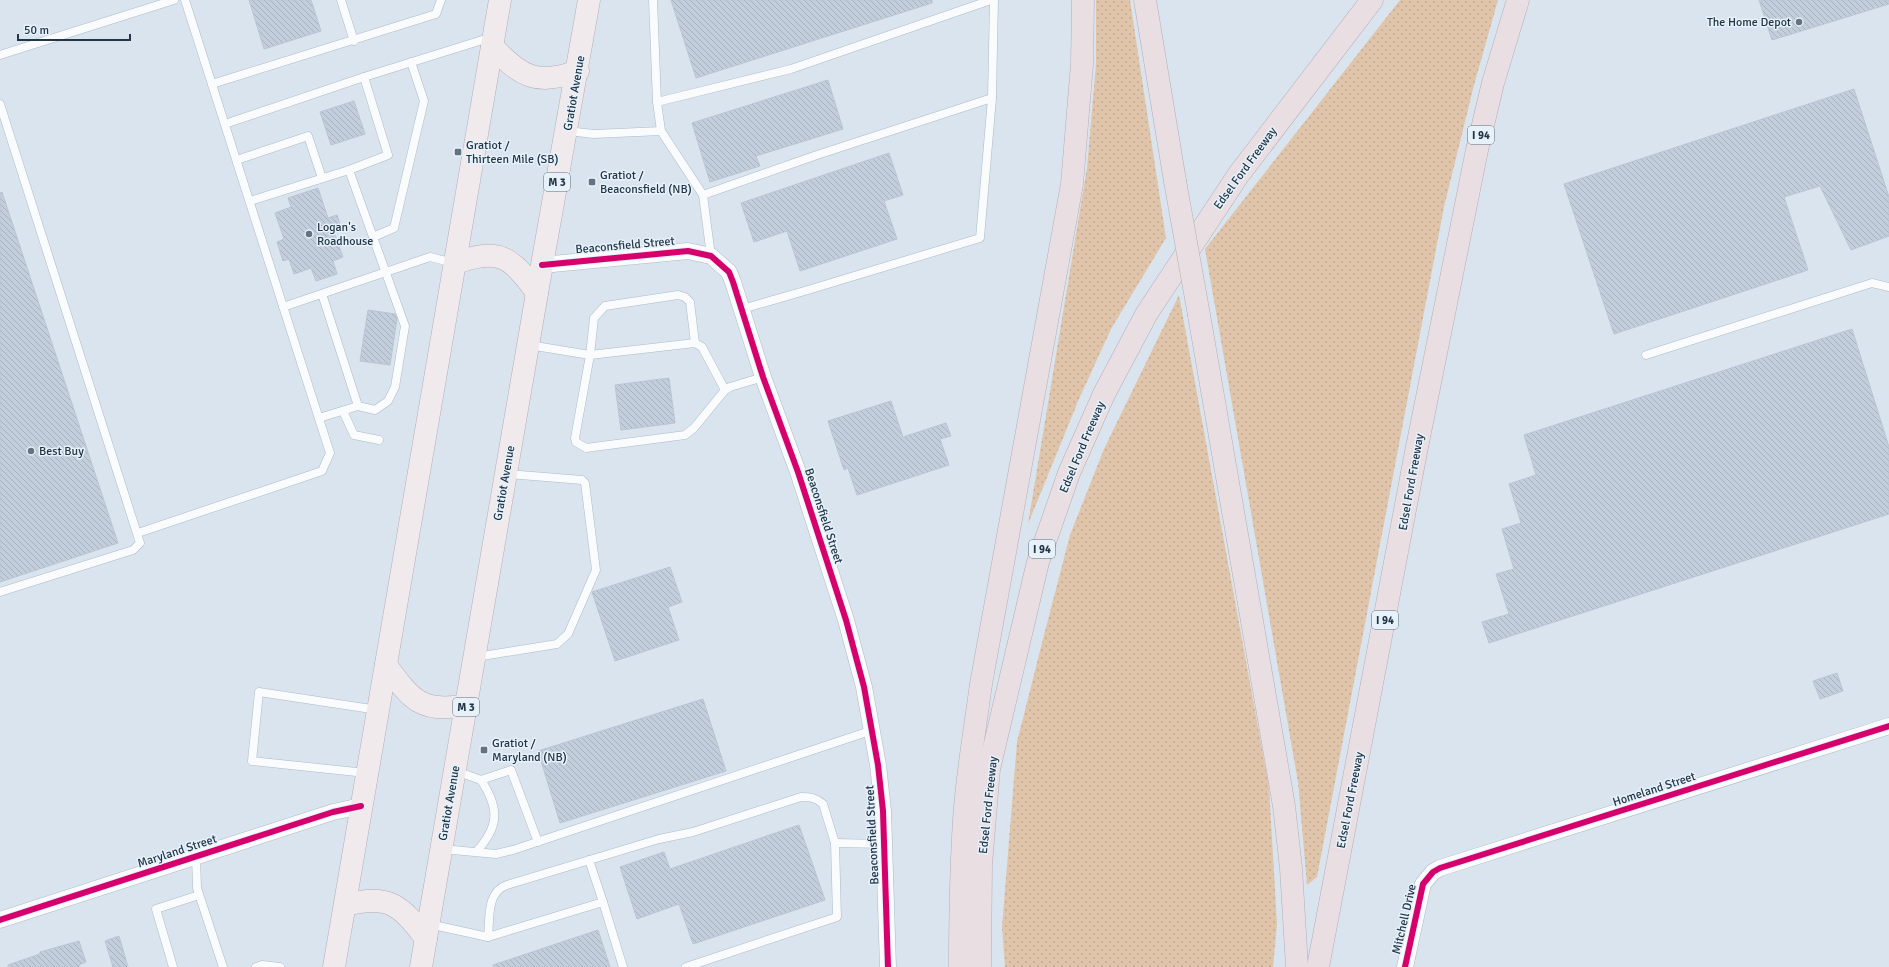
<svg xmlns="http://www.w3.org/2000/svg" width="1889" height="967" viewBox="0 0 1889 967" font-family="Signika,sans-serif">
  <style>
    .grass { fill: url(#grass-dots) }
    .building { fill: url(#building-back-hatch); stroke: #bbc4d2 }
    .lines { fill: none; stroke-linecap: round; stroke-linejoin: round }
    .lane-casing { stroke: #acbac6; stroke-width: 9 }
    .street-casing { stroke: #acbac6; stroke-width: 17 }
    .primary-casing { stroke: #b5adb6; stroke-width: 23 }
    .highway-casing { stroke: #b5adb6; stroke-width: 23 }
    .lane { stroke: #f9fbfc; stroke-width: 8 }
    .street { stroke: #f9fbfc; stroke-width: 16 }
    .primary { stroke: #f0eaed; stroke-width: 22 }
    .highway { stroke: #e9dfe3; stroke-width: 22 }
    .highway-bridge-casing { stroke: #b5adb6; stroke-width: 23; stroke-linecap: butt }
    .highway-bridge { stroke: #e9dfe3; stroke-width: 22 }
    .cycleway-casing { stroke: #e7f1fa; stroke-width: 8 }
    .cycleway { stroke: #d6006c; stroke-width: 6 }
    .poi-dot { fill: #637381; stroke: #e7f1fa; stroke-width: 1.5 }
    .labels { text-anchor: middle; stroke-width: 3; stroke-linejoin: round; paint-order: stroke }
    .shield { fill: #e7f1fa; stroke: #5e6e7d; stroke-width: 1 }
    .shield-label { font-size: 11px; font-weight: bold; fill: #233647 }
    .poi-label { font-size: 12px; fill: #233647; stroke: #e7f1fa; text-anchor: start }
    .street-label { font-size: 12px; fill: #233647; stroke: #e7f1fa }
  </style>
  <defs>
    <pattern id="grass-dots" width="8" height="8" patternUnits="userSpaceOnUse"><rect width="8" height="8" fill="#e0c5aa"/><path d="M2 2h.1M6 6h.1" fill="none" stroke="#c0aa94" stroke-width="1.8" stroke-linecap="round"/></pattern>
    <pattern id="building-back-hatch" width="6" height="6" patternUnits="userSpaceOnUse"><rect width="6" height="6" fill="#c3cedc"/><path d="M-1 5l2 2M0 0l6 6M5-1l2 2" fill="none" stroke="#a7b2be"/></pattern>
  </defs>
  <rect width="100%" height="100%" fill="#dae4ee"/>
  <!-- grass -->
  <g class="grass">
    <polygon points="1096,0 1130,0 1166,238 1111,329 1079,399 1028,524 1087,168 1096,64"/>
    <polygon points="1400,0 1498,0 1474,85 1444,207 1317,877 1307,885 1298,782 1205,249"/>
    <polygon points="1179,295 1269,787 1277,924 1273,967 1005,967 1002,927 1017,742 1044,635 1070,535 1104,449"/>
  </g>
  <!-- building -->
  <g class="building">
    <polygon points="249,0 311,0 321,31 264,49"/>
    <polygon points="671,0 932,0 932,3 696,78"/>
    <polygon points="1759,0 1889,0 1889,4 1772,40"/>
    <polygon points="828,80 843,129 756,156 760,166 710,182 692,123"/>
    <polygon points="1854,89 1889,197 1889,236 1851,250 1820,186 1784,197 1808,270 1614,334 1564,184"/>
    <polygon points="354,101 365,134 331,145 320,112"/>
    <polygon points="889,153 903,195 884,201 897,239 800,271 787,231 754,242 741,203"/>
    <polygon points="318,188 328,218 337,215 341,227 333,230 343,257 333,261 337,274 316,281 311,268 294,274 289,259 283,261 277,242 284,239 275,213 291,207 288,198"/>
    <polygon points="2,192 118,543 0,582 0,193"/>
    <polygon points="368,310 395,314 397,319 390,365 360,361"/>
    <polygon points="1852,329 1889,447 1889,514 1489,643 1482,622 1509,614 1496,574 1514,569 1502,529 1521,523 1509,484 1536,475 1524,435"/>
    <polygon points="669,378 675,423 621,430 615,385"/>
    <polygon points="891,401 903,437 946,423 951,436 940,439 949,465 857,495 848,468 844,470 828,421"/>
    <polygon points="670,567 682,602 668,607 679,640 615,661 592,592"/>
    <polygon points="1837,673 1843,691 1820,699 1813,681"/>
    <polygon points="703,699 726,771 560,823 538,751"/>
    <polygon points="799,825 825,900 693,944 679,904 637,919 620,867 664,852 670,869"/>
    <polygon points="598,930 610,967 493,967 493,965"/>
    <polygon points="119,936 128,967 113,967 105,941"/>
    <polygon points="79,941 86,962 79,965 80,967 8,967 8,965 40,954 40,952"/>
  </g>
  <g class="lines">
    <defs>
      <g id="lane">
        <polyline points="341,0 354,41"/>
        <polyline points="653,0 657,102 661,131"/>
        <polyline points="0,55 174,0"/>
        <polyline points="364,77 388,155 349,170 373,237 394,228 424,101 411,62"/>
        <polyline points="212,84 436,14 441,0"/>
        <polyline points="992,98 994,0"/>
        <polyline points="657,102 791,69 991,0"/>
        <polyline points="0,104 140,543 133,550 0,592"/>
        <polyline points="225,124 364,77 492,37"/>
        <polyline points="567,131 594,134 661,131 703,195 711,256"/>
        <polyline points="237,160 308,136 322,178"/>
        <polyline points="703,195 817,155 992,98 980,238 808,290 742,309"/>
        <polyline points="250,201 349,170"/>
        <polyline points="322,294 358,406 375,410 388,401 395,387 405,326 373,237"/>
        <polyline points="283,307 430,257 454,263"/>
        <polyline points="695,343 690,302 685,297 678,295 605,306 594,318 590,355 695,343 702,347 725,390"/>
        <polyline points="529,345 590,355 575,438 576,442 586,448 685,435 694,428 725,390 730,387 763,377"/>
        <polyline points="1646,355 1872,283 1889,287"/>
        <polyline points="343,411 354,435 379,440"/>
        <polyline points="319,418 358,406"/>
        <polyline points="138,533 322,471 330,453 185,0"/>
        <polyline points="476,657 557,644 568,634 596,570 585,483 582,480 507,474"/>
        <polyline points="456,771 481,780 511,770 538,842"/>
        <polyline points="366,773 252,761 259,692 378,710"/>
        <polyline points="835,843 884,844"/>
        <polyline points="442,849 496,854 513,850 873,730"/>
        <path d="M476,852c23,-25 24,-43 5,-72"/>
        <polyline points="196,856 197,888 223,967"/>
        <polyline points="589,860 603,902"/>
        <polyline points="429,924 488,937"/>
        <polyline points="173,967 156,909 199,895"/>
        <polyline points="256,967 262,965 280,967"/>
        <path d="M623,967l-20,-65 -115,35c2,-18 -2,-45 19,-52l152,-46 34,-7 108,-35c10,0 15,1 22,7l12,39 2,74 -151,50"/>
      </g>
      <g id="street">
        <polyline points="542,265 688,251 711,256 729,272 733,282 763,377 798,472 846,620 864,687 878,765 883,811 888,967"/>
        <polyline points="0,920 333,812 361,806"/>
        <polyline points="1405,967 1423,884 1433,872 1440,868 1889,726"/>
      </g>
      <g id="primary">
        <path d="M492,46c29,31 45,40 86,25"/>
        <path d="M456,263c43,-16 56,-6 81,30"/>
        <path d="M386,665c25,34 35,49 80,40"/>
        <path d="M345,905c43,-11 56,-1 81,34"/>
        <polyline points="334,967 500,0"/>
        <polyline points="421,967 537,293 589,0"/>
      </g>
      <g id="highway">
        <polyline points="1145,0 1175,181"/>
        <polyline points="1199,315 1284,806 1291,868 1297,967"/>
        <path d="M960,967c0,-49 1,-98 4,-147 3,-46 11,-91 17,-136l91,-500 10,-120 1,-64"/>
        <polyline points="980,967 981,864 989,769 1038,562 1069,473 1104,394 1147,313 1239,174 1372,0"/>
        <polyline points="1318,967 1416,452 1477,150 1493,83 1518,0"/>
      </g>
    </defs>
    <!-- lane casing -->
    <use href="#lane" class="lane-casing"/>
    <!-- street casing -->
    <use href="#street" class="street-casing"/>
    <!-- primary casing -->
    <use href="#primary" class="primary-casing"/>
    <!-- highway casing -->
    <use href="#highway" class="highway-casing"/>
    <!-- lane -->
    <use href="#lane" class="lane"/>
    <!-- street -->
    <use href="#street" class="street"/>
    <!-- primary -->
    <use href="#primary" class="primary"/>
    <!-- highway -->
    <use href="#highway" class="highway"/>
    <defs>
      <polyline id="highway-bridge" points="1175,181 1199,315"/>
    </defs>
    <!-- highway-bridge casing -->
    <use href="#highway-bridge" class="highway-bridge-casing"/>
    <!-- highway-bridge -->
    <use href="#highway-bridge" class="highway-bridge"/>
    <defs>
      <g id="cycleway">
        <polyline points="542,265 688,251 711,256 729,272 733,282 763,377 798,472 846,620 864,687 878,765 883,811 888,967"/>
        <polyline points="0,920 333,812 361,806"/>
        <polyline points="1405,967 1423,884 1433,872 1440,868 1889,726"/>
      </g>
    </defs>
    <!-- cycleway casing -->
    <use href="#cycleway" class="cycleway-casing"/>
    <!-- cycleway -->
    <use href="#cycleway" class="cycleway"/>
  </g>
  <!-- markers -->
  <g class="poi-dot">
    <circle cx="1799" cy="22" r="4"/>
    <rect x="454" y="148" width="8" height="8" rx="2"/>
    <rect x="588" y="178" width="8" height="8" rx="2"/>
    <circle cx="309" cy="234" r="4"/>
    <circle cx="31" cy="451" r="4"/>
    <rect x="480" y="746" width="8" height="8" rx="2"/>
  </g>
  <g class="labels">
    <!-- shield labels -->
    <g class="shield">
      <rect x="1468" y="126" width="26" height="18" rx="3"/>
      <rect x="544" y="173" width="26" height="18" rx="3"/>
      <rect x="1029" y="540" width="26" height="18" rx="3"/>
      <rect x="1372" y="611" width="26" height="18" rx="3"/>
      <rect x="453" y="698" width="26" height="18" rx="3"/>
    </g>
    <g class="shield-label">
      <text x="1481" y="139">I 94</text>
      <text x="557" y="186">M 3</text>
      <text x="1042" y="553">I 94</text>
      <text x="1385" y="624">I 94</text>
      <text x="466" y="711">M 3</text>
    </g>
    <!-- poi labels -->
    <g class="poi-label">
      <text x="1791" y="26" text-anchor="end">The Home Depot</text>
      <text x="466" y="149">Gratiot /<tspan x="466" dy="14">Thirteen Mile (SB)</tspan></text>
      <text x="600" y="179">Gratiot /<tspan x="600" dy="14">Beaconsfield (NB)</tspan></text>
      <text x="317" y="231">Logan's<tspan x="317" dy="14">Roadhouse</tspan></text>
      <text x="39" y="455">Best Buy</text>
      <text x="492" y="747">Gratiot /<tspan x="492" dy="14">Maryland (NB)</tspan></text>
    </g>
    <!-- street labels -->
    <g class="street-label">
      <text transform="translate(574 93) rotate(-80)" y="4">Gratiot Avenue</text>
      <text transform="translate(1245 168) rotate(-54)" y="4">Edsel Ford Freeway</text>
      <text transform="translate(625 245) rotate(-5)" y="4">Beaconsfield Street</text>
      <text transform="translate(1082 447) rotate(-67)" y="4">Edsel Ford Freeway</text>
      <text transform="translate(1411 482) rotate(-80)" y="4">Edsel Ford Freeway</text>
      <text transform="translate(504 483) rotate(-80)" y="4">Gratiot Avenue</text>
      <text transform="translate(824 516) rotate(72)" y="4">Beaconsfield Street</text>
      <text transform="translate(1654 789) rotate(-18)" y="4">Homeland Street</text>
      <text transform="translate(1350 800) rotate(-79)" y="4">Edsel Ford Freeway</text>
      <text transform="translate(449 803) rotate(-80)" y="4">Gratiot Avenue</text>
      <text transform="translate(988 805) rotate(-84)" y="4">Edsel Ford Freeway</text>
      <text transform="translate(872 835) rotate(-93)" y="4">Beaconsfield Street</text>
      <text transform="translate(177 851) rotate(-18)" y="4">Maryland Street</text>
      <text transform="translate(1404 919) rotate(-77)" y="4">Mitchell Drive</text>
    </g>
  </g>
  <!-- scale -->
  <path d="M18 34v6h112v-6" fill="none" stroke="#233647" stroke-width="2"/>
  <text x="24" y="34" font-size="12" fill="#233647" stroke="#e7f1fa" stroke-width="3" paint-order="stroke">50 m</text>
</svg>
